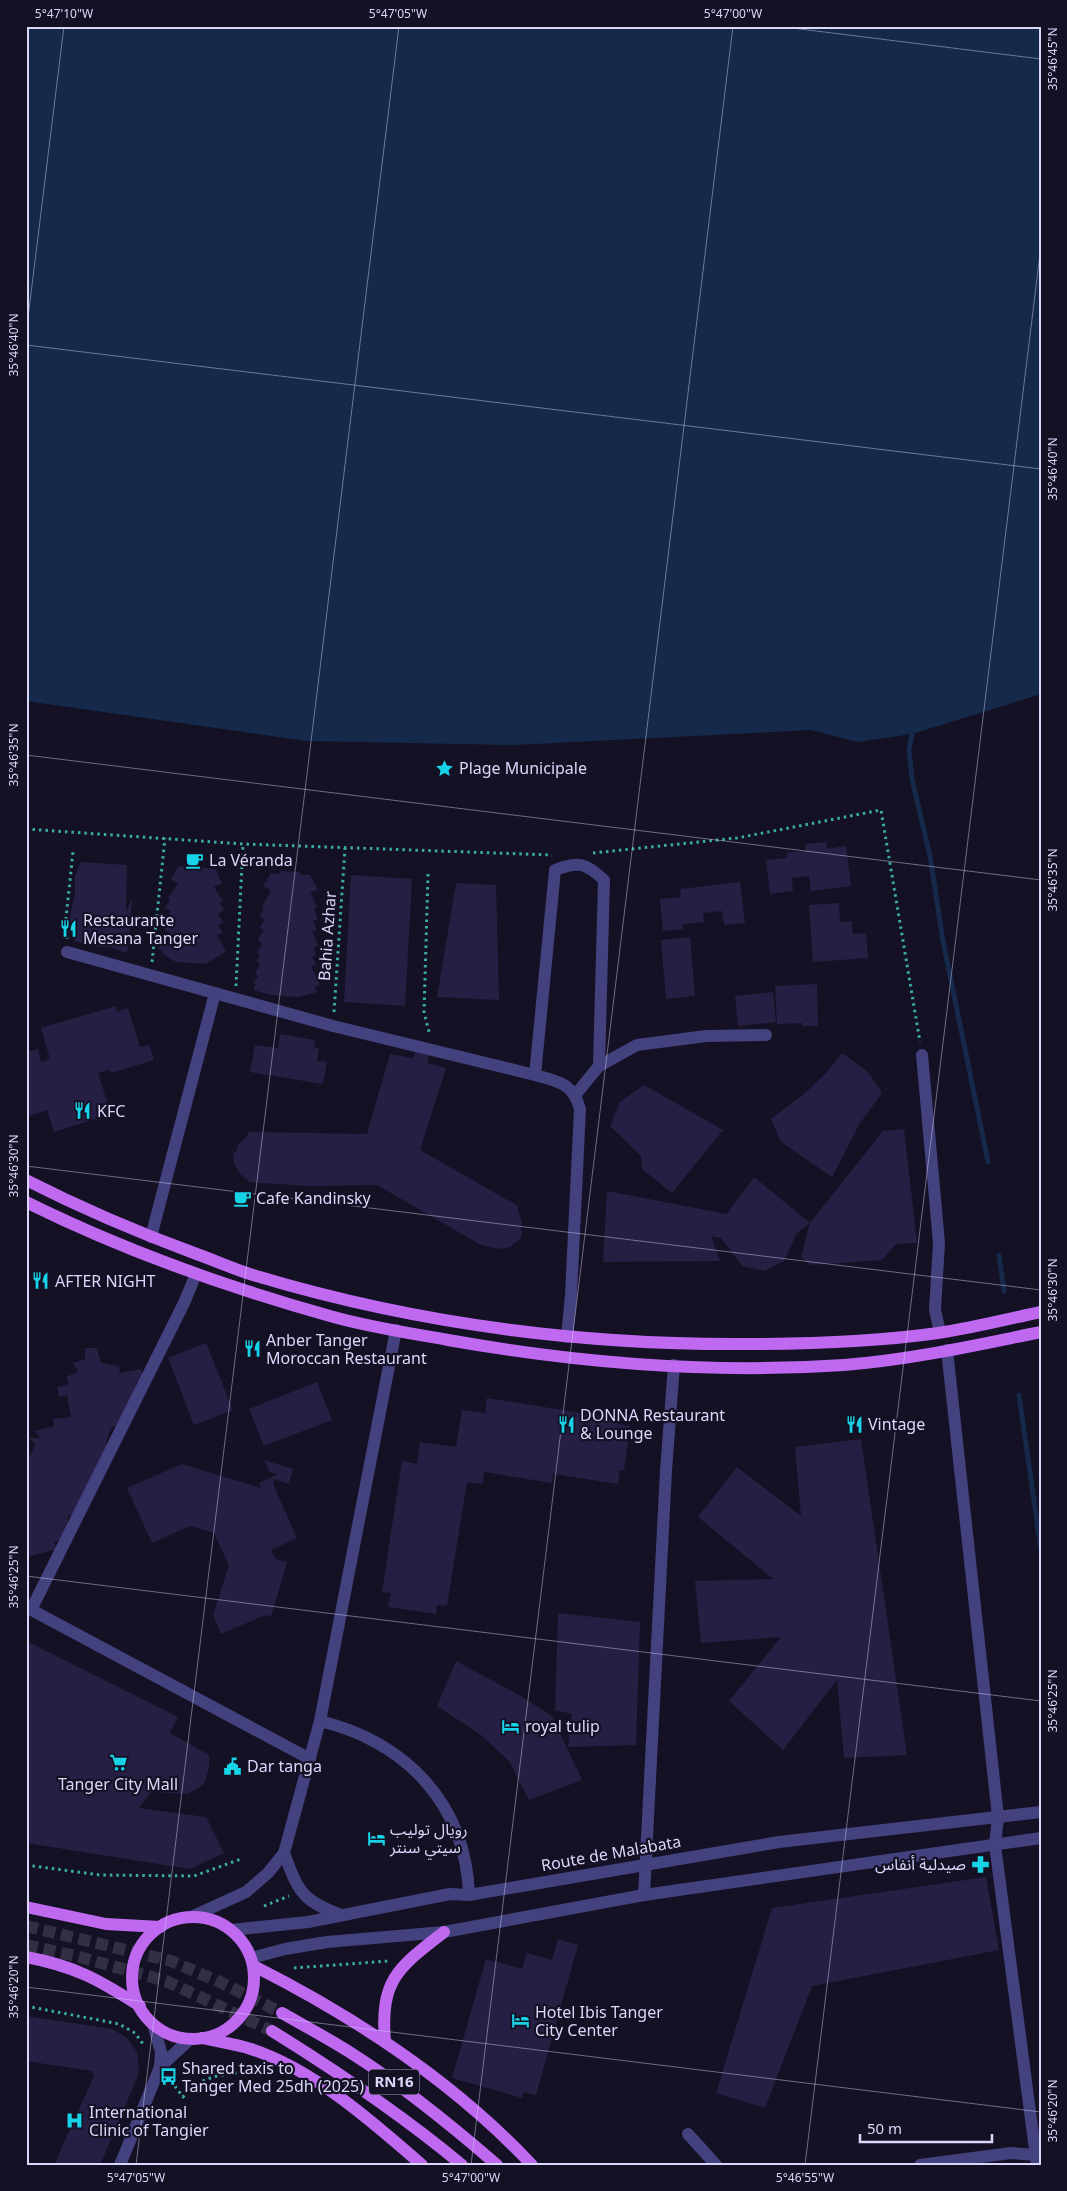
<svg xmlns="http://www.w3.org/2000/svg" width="1067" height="2191" viewBox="0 0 1067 2191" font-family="'Noto Sans','Noto Sans Arabic',sans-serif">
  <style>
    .water { fill: #15294a }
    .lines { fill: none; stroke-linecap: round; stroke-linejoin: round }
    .stream { stroke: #15294a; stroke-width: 5 }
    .building { fill: #261f43 }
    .major-tunnel { stroke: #322f44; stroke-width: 12; stroke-dasharray: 12 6; stroke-linecap: butt }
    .path { stroke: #3baca5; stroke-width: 3; stroke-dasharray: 2.5 4; stroke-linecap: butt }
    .minor { stroke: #43417e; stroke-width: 12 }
    .major { stroke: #be69f0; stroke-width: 12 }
    .ticks { fill: none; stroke: #dbd7fb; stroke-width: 1; stroke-opacity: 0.45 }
    .labels { text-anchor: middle; stroke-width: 4.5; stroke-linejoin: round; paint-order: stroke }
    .shield { fill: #141124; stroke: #9f9cba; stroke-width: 1 }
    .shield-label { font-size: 15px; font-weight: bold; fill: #dbd7fb }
    .poi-label { font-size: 16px; fill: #dbd7fb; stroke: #141124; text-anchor: start }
    .street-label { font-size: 16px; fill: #dbd7fb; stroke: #141124 }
    .neatline { fill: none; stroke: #dbd7fb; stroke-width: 2 }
    .ticks-label { font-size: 12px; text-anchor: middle; fill: #dbd7fb }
  </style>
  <rect width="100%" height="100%" fill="#141124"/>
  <!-- water -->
  <polygon class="water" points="26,26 1041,26 1041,694 912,734 857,742 811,730 515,745 306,741 26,701"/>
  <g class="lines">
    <!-- stream -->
    <g class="stream">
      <polyline points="912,734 909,750 912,779 930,856 943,941 988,1162"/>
      <polyline points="999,1255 1004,1291"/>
      <polyline points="1019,1395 1041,1550"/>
    </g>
  </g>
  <!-- building -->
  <g class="building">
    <polygon points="826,842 827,849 846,846 851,886 811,891 809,876 792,878 793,891 770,894 766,860 787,858 787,853 806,851 805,844"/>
    <polygon points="81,862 127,865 126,913 132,898 129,944 126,953 110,947 89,946 75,941 68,924 75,893 75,876"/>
    <polygon points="179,866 215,869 222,883 214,887 223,901 219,903 224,910 218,914 223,922 218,925 223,933 217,935 226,952 205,964 176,962 163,954 162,950 158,949 169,932 164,929 168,920 166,919 171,911 165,908 170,900 168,898 178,884 171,879"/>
    <polygon points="280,871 300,872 300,875 310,875 318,890 310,892 317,907 314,908 318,919 313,921 317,930 312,931 318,945 313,948 316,955 312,957 316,964 311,966 320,985 315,987 317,992 299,997 271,995 253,990 256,984 253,983 258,976 255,974 260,964 257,961 260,954 257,953 262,944 258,940 264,930 260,928 265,919 259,917 264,908 262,907 271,890 263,886 271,873 280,874"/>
    <polygon points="351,875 412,879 405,1006 344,1002"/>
    <polygon points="740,882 745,923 724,925 722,911 703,913 704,922 682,924 683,929 663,931 660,899 681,897 680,889"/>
    <polygon points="456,883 496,885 499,1000 437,997"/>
    <polygon points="839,903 840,922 852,921 853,934 866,933 868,958 813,962 809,905"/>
    <polygon points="690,937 695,996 666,999 661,940"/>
    <polygon points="817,984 818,1026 802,1026 802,1023 777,1024 775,986"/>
    <polygon points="773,992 776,1022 738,1026 735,996"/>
    <polygon points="116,1006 117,1012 128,1008 140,1047 149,1045 154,1060 111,1073 109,1070 98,1073 111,1114 54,1132 47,1110 26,1117 26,1052 38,1049 41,1062 50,1059 41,1028"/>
    <polygon points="280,1034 315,1040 314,1047 319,1048 317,1061 327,1062 323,1084 250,1072 255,1045 278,1048"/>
    <polygon points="415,1052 429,1055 427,1063 446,1068 420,1150 518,1206 518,1211 522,1221 521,1231 523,1232 520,1239 510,1247 499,1249 481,1245 377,1185 308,1186 250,1182 240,1174 234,1163 233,1151 236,1152 239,1143 247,1137 248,1132 367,1134 390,1054 413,1058"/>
    <polygon points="842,1053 868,1072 882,1093 860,1123 832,1177 781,1142 771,1119 804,1094 826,1073"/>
    <polygon points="644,1085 723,1130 672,1193 642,1169 641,1156 610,1126 620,1102"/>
    <polygon points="904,1129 917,1243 896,1244 882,1260 811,1265 801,1257 810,1223 883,1131"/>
    <polygon points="754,1177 810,1223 797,1233 784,1261 765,1271 742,1266 721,1238 711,1236 720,1261 603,1262 607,1191 727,1214"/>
    <polygon points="206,1343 233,1410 194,1425 168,1358"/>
    <polygon points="85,1348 97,1348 101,1363 119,1366 120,1373 141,1369 143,1377 136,1383 138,1392 127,1422 111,1428 106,1442 112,1456 96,1487 96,1493 85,1501 85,1512 68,1516 68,1535 54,1543 57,1549 26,1557 26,1459 30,1457 35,1444 29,1438 40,1438 35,1431 54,1426 53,1419 71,1417 67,1395 59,1397 57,1387 69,1384 66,1377 78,1372 73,1363 85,1359"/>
    <polygon points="317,1382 332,1420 264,1446 249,1409"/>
    <polygon points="487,1398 618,1419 618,1424 630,1426 624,1470 620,1470 618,1484 553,1474 552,1483 484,1472 483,1484 467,1482 447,1606 437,1605 436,1614 388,1607 391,1593 382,1592 402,1461 417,1464 420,1442 456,1447 462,1410 485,1413"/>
    <polygon points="861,1439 907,1755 844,1758 837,1680 783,1750 729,1701 781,1637 701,1643 695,1581 773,1579 698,1517 737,1467 801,1516 795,1447"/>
    <polygon points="264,1460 293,1469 289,1484 274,1479 273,1484 297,1538 271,1550 275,1559 287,1562 271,1617 265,1615 221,1634 213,1615 229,1565 214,1533 190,1526 152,1543 127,1488 182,1464 261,1488 259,1483 278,1474 270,1472"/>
    <polygon points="558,1613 640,1622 636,1745 568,1747 572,1714 555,1710"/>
    <polygon points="26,1641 178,1717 170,1733 209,1755 209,1768 204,1784 188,1794 151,1792 139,1808 206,1817 224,1853 190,1869 26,1843"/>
    <polygon points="456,1661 519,1695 552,1716 582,1780 529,1800 509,1761 481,1735 437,1706"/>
    <polygon points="986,1877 999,1950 812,1986 765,2108 716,2093 772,1908"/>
    <polygon points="558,1939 578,1945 536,2095 524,2092 522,2098 452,2078 486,1959 522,1969 527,1953 552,1960"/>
    <polygon points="26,2016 112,2029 127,2038 137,2052 139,2069 137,2078 100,2165 54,2165 94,2076 92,2071 26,2061"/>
  </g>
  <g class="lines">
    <!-- major-tunnel -->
    <g class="major-tunnel">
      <polyline points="26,1926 171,1961 220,1982 282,2013"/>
      <polyline points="26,1945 76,1956 166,1981 272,2031"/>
    </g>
    <!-- path -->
    <g class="path">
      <polyline points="26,829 243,844 552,855"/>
      <polyline points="593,853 737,838 881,810 920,1042"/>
      <polyline points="428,874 424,1013 430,1035"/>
      <polyline points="67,939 66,918 73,852"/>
      <polyline points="152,962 165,838"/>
      <polyline points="236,986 243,844"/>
      <polyline points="334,1012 345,848"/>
      <polyline points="26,1865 100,1875 194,1876 241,1859"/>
      <polyline points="264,1906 289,1896"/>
      <polyline points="294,1968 389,1961"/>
      <polyline points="26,2006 119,2024 135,2033 143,2044"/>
      <path d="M171,2081l12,16c14,-18 33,-22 54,-24"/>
    </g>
    <!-- minor -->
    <g class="minor">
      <path d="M67,952l266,74 202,49c24,7 38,8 45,34l-9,186 -4,42"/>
      <polyline points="922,1055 939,1243 935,1310 940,1332"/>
      <path d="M535,1075l20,-205c24,-9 31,-7 49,10l-5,186"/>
      <polyline points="576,1094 599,1066 637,1045 706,1036 766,1035"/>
      <polyline points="151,1237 215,993"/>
      <polyline points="947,1350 998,1817 995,1845 1037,2165"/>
      <polyline points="26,1607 310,1759"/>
      <polyline points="31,1610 184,1303 196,1274"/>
      <path d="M320,1721c86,21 146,83 149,174"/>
      <path d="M284,1853c14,38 18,48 57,62"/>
      <polyline points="644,1895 666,1471 674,1365"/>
      <polyline points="191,1917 246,1892 268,1873 284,1853 320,1721 396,1330"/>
      <polyline points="231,1930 308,1922 450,1894 469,1895 779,1842 1041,1812"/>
      <polyline points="251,1958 285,1949 327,1942 444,1932 644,1895 1041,1838"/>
      <polyline points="160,2067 190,2039"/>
      <polyline points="688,2134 716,2165"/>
      <polyline points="120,2165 160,2067 161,2052 153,2024"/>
      <polyline points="920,2165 1011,2153 1036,2155"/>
    </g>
    <!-- major -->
    <g class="major">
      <path d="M26,1180c55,28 111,52 168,73 20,7 39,16 59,22 159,48 326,70 492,69 64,0 130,-2 193,-11 34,-5 69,-14 103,-21"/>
      <path d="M26,1202c97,48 200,85 304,114 38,11 79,17 118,24 130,23 264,34 396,25 66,-5 132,-20 197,-33"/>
      <polyline points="26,1907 106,1924 160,1927"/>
      <circle cx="193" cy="1978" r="61"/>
      <path d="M26,1957c49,9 73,23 114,49"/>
      <path d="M254,1966c101,51 200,116 278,199"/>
      <path d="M282,2013c23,13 47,26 69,40 52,33 100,72 146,112"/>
      <path d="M272,2031c66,41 130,84 190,134"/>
      <path d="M202,2038c17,4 34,6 49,11 62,20 123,74 171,116"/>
      <path d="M385,2042c-5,-63 13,-74 59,-110"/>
    </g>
  </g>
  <!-- ticks -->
  <path class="ticks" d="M776,26l265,33M26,334l38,-308M26,345l1015,124M26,755l1015,125M26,1166l1015,124M26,1576l1015,125M26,1987l1015,125M136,2165l263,-2139M471,2165l262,-2139M805,2165l236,-1919"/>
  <!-- icons -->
  <defs>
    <symbol id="sight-bare" viewBox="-9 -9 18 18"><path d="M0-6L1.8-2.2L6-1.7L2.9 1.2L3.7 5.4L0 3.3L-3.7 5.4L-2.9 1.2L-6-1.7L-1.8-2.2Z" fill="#17d3e8" stroke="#141124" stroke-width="2.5" paint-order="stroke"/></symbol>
    <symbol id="cafe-bare" viewBox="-9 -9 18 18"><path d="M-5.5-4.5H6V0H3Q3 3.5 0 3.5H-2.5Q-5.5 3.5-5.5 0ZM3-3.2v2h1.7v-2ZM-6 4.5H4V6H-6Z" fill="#17d3e8" stroke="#141124" stroke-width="2.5" paint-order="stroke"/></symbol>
    <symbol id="restaurant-bare" viewBox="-9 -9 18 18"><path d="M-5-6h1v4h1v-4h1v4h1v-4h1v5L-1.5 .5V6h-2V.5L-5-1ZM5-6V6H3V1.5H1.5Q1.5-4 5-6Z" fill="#17d3e8" stroke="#141124" stroke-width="2.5" paint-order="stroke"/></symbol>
    <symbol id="hotel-bare" viewBox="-9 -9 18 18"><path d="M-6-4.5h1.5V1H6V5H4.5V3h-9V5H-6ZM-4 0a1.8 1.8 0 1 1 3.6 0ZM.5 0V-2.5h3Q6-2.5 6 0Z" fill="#17d3e8" stroke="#141124" stroke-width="2.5" paint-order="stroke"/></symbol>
    <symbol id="supermarket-bare" viewBox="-9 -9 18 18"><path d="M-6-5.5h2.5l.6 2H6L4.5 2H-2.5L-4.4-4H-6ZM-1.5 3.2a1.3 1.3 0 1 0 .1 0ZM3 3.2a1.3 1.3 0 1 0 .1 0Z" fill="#17d3e8" stroke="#141124" stroke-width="2.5" paint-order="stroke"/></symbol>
    <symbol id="civic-bare" viewBox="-9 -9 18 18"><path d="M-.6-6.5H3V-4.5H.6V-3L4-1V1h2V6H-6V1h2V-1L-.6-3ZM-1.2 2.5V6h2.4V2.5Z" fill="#17d3e8" stroke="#141124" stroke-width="2.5" paint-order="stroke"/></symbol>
    <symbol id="pharmacy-bare" viewBox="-9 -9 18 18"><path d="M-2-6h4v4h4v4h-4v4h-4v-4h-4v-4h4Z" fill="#17d3e8" stroke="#141124" stroke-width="2.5" paint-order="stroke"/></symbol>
    <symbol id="bus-bare" viewBox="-9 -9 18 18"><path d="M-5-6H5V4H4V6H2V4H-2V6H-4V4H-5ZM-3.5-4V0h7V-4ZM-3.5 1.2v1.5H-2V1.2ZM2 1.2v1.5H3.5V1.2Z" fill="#17d3e8" stroke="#141124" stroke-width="2.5" paint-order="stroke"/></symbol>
    <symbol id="hospital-bare" viewBox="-9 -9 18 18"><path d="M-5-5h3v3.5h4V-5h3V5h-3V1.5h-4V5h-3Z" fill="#17d3e8" stroke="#141124" stroke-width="2.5" paint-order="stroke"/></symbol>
  </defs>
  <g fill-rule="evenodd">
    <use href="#sight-bare" x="432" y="756" width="25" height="25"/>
    <use href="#cafe-bare" x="182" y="848" width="25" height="25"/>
    <use href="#restaurant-bare" x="56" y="916" width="25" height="25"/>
    <use href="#restaurant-bare" x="70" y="1098" width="25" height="25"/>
    <use href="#cafe-bare" x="230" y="1186" width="25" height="25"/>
    <use href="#restaurant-bare" x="28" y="1268" width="25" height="25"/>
    <use href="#restaurant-bare" x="240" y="1336" width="25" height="25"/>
    <use href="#restaurant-bare" x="554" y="1412" width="25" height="25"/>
    <use href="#restaurant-bare" x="842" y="1412" width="25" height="25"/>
    <use href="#hotel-bare" x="498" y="1714" width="25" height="25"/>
    <use href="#supermarket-bare" x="106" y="1750" width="25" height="25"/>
    <use href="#civic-bare" x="220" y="1754" width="25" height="25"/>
    <use href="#hotel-bare" x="364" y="1826" width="25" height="25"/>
    <use href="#pharmacy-bare" x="968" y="1852" width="25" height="25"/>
    <use href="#hotel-bare" x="508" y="2008" width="25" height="25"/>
    <use href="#bus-bare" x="156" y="2064" width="25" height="25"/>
    <use href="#hospital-bare" x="62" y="2108" width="25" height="25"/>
  </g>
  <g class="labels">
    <!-- shield labels -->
    <rect class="shield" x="369" y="2069.5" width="50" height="25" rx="4"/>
    <g class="shield-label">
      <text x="394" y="2087">RN16</text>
    </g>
    <!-- poi labels -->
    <g class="poi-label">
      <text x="459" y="774">Plage Municipale</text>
      <text x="209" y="866">La Véranda</text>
      <text x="83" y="926">Restaurante<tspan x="83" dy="18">Mesana Tanger</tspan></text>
      <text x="97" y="1117">KFC</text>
      <text x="256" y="1204">Cafe Kandinsky</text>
      <text x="55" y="1287">AFTER NIGHT</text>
      <text x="266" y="1346">Anber Tanger<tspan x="266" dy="18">Moroccan Restaurant</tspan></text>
      <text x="580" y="1421">DONNA Restaurant<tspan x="580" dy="18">&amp; Lounge</tspan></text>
      <text x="868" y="1430">Vintage</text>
      <text x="525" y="1732">royal tulip</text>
      <text x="247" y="1772">Dar tanga</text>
      <text x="118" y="1790" text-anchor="middle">Tanger City Mall</text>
      <text x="390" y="1835">رويال توليب<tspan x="390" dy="18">سيتي سنتر</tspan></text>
      <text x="966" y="1870" text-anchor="end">صيدلية أنفاس</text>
      <text x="535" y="2018">Hotel Ibis Tanger<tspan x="535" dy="18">City Center</tspan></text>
      <text x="182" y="2074">Shared taxis to<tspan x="182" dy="18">Tanger Med 25dh (2025)</tspan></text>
      <text x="89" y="2118">International<tspan x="89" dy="18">Clinic of Tangier</tspan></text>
    </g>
    <!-- street labels -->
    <g class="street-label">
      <text transform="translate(327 936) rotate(-86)" y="6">Bahia Azhar</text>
      <text transform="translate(611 1853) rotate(-10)" y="6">Route de Malabata</text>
    </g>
  </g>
  <!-- border -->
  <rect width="1067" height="2191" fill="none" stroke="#141124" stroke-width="55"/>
  <!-- scale -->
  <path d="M860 2134v8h132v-8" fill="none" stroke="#dbd7fb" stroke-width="2.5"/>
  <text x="867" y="2134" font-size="15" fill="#dbd7fb" stroke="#141124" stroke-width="4" paint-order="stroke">50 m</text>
  <rect x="28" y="28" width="1012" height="2136" class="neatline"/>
  <g class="ticks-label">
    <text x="64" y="18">5°47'10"W</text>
    <text x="398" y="18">5°47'05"W</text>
    <text x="733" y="18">5°47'00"W</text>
    <text transform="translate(1053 59) rotate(-90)" y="4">35°46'45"N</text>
    <text transform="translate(14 345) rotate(-90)" y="4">35°46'40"N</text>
    <text transform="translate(1053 469) rotate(-90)" y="4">35°46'40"N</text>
    <text transform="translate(14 755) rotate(-90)" y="4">35°46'35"N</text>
    <text transform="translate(1053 880) rotate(-90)" y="4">35°46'35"N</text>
    <text transform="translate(14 1166) rotate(-90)" y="4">35°46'30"N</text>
    <text transform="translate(1053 1290) rotate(-90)" y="4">35°46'30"N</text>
    <text transform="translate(14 1577) rotate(-90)" y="4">35°46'25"N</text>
    <text transform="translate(1053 1701) rotate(-90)" y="4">35°46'25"N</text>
    <text transform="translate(14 1987) rotate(-90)" y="4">35°46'20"N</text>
    <text transform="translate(1053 2111) rotate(-90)" y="4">35°46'20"N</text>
    <text x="136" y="2182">5°47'05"W</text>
    <text x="471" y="2182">5°47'00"W</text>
    <text x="805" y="2182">5°46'55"W</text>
  </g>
</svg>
